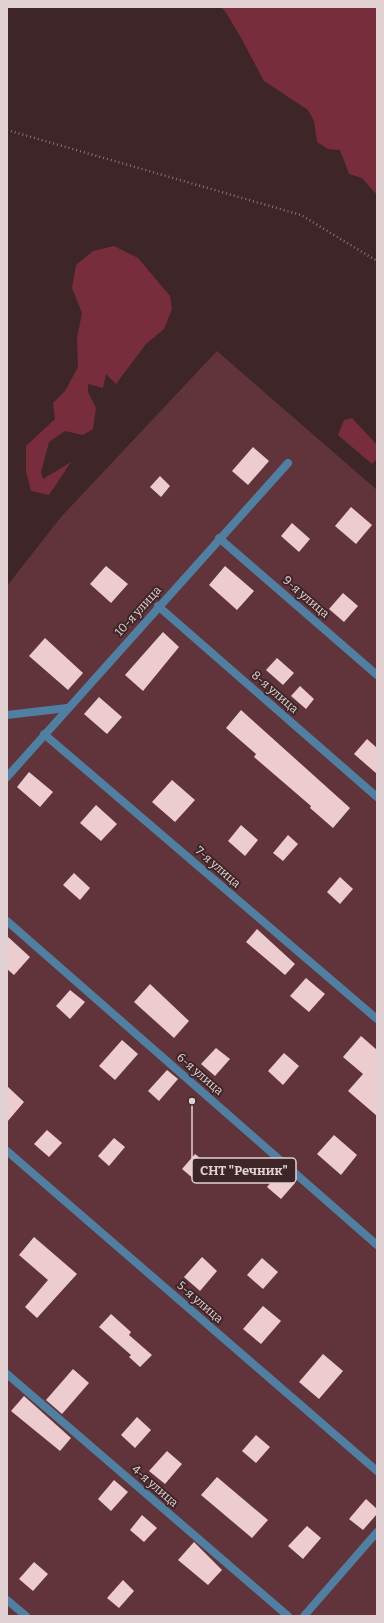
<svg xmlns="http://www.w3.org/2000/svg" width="384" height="1623" viewBox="0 0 384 1623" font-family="Bitter,serif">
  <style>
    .green { fill: #61343b }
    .water { fill: #782d3c }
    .building { fill: #edcccf }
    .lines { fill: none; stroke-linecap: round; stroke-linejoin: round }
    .path { stroke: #897476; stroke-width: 2.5; stroke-dasharray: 1 3; stroke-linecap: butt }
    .service { stroke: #507fa2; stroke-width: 8 }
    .minor { stroke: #507fa2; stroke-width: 8 }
    .labels { text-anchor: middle; stroke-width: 4; stroke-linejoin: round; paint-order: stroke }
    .street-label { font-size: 12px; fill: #e2d1d3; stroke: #3e2528 }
    .leader { fill: none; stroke: #e2d1d3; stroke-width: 1.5 }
    .callout-dot { fill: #e2d1d3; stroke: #3e2528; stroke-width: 1.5 }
    .callout { fill: #3e2528; stroke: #e2d1d3; stroke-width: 1.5 }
    .callout-label { font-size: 13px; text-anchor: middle; font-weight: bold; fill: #e2d1d3 }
  </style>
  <rect width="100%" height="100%" fill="#3e2528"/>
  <!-- green -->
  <polygon class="green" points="217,351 377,490 377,1616 7,1616 7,586 61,517"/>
  <!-- water -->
  <g class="water">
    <polygon points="220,7 377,7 377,195 362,178 349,174 340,150 328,149 317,142 314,121 308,110 264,81 240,36 225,11"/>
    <polygon points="114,246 138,258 170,296 172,309 164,329 146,344 116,384 106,374 103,388 88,384 88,392 96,408 93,429 83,435 65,431 49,442 41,472 43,479 71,462 49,495 31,491 26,471 26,446 55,419 53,403 65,391 78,367 77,338 82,313 72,288 76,265 93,251"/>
    <polygon points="352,418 377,445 377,459 372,464 338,435 344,420"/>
  </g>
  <!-- building -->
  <g class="building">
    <polygon points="253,447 269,461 248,485 232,471"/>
    <polygon points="160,476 170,486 161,497 150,487"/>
    <polygon points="351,507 372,525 356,544 335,526"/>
    <polygon points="292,523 310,539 299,552 281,536"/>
    <polygon points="106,566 128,584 111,603 90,584"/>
    <polygon points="225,566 254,591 237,610 209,585"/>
    <polygon points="343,593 358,606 344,622 329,609"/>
    <polygon points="163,632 179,647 143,691 125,675"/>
    <polygon points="45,638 83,673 68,690 29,656"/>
    <polygon points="277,658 294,673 283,685 266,670"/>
    <polygon points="300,686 314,699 306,709 291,696"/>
    <polygon points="99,697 122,717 107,734 84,714"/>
    <polygon points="241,710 350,808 333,828 310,808 311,806 254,757 256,754 226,728"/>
    <polygon points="367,739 377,748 377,774 354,754"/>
    <polygon points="29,772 53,792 40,807 17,787"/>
    <polygon points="172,780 195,800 175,822 152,802"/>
    <polygon points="96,805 117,824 101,841 80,823"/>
    <polygon points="241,825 258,840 245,856 228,841"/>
    <polygon points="288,835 298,844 283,861 273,853"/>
    <polygon points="74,873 90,888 80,900 63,885"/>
    <polygon points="340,877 353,889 340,904 327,892"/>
    <polygon points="257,929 295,964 285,975 246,942"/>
    <polygon points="7,936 30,957 14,975 7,969"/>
    <polygon points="306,978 325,994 309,1012 290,996"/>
    <polygon points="150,984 189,1021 174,1038 134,1002"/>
    <polygon points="70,990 85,1002 70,1019 56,1006"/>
    <polygon points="361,1036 377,1050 377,1116 348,1091 363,1074 343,1057"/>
    <polygon points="122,1040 138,1054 115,1080 99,1066"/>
    <polygon points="216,1048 230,1059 215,1076 201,1064"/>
    <polygon points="284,1053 299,1066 283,1085 268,1071"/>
    <polygon points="167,1070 178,1079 159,1101 148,1091"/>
    <polygon points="7,1086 24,1102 7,1122"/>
    <polygon points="47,1130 62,1143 49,1157 34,1144"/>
    <polygon points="334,1135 357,1155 341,1175 317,1154"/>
    <polygon points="114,1138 125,1147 109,1166 98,1156"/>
    <polygon points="195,1154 209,1165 195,1180 182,1169"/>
    <polygon points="281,1170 295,1183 281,1199 267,1187"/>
    <polygon points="34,1237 77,1274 37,1318 25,1307 48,1280 19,1255"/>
    <polygon points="202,1257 217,1271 200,1291 184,1277"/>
    <polygon points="262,1258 278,1272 263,1289 247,1275"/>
    <polygon points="263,1306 281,1321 261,1344 243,1329"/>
    <polygon points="111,1314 131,1332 129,1335 152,1355 140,1367 129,1357 131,1355 99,1327"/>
    <polygon points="323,1354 343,1371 319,1399 299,1382"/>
    <polygon points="73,1369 89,1383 62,1414 46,1400"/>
    <polygon points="24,1396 71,1438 60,1451 11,1411"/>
    <polygon points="137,1417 151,1430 135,1448 121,1435"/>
    <polygon points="256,1435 270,1447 256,1463 242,1451"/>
    <polygon points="167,1451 182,1464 165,1484 149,1471"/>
    <polygon points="217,1477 268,1520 252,1538 201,1495"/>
    <polygon points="114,1480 128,1492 111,1511 98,1499"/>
    <polygon points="366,1499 377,1509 377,1514 363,1530 349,1519"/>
    <polygon points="142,1515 157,1528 144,1542 130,1530"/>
    <polygon points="307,1526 321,1538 303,1559 288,1546"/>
    <polygon points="194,1542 222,1570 208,1585 178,1560"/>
    <polygon points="34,1562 48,1574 33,1591 19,1579"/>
    <polygon points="123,1580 134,1591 119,1608 107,1598"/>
  </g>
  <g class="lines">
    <!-- path -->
    <polyline class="path" points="7,130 301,215 377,261"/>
    <!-- service -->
    <polyline class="service" points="7,715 67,708"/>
    <!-- minor -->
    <g class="minor">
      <polyline points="219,538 377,675"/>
      <polyline points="158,606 377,797"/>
      <polyline points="44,734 377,1019"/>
      <polyline points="7,777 288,463"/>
      <polyline points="7,921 377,1245"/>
      <polyline points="7,1151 377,1471"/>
      <polyline points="7,1374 288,1616"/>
      <polyline points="7,1600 26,1616"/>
      <polyline points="304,1616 377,1532"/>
    </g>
  </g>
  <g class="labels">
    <!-- street labels -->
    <g class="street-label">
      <text transform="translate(306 597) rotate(41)" y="4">9-я улица</text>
      <text transform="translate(138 611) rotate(-48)" y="4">10-я улица</text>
      <text transform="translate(275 692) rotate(41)" y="4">8-я улица</text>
      <text transform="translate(218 867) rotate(41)" y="4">7-я улица</text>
      <text transform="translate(200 1074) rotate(41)" y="4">6-я улица</text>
      <text transform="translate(200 1302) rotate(41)" y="4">5-я улица</text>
      <text transform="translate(155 1486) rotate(41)" y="4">4-я улица</text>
    </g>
  </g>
  <!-- callouts -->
  <path class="leader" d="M192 1101L192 1171"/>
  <circle class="callout-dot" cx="192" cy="1101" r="4"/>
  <rect class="callout" x="192" y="1158" width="104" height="25" rx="4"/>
  <g class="callout-label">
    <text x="244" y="1175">СНТ "Речник"</text>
  </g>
  <!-- border -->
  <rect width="384" height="1623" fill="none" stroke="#e2d1d3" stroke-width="16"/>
</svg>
